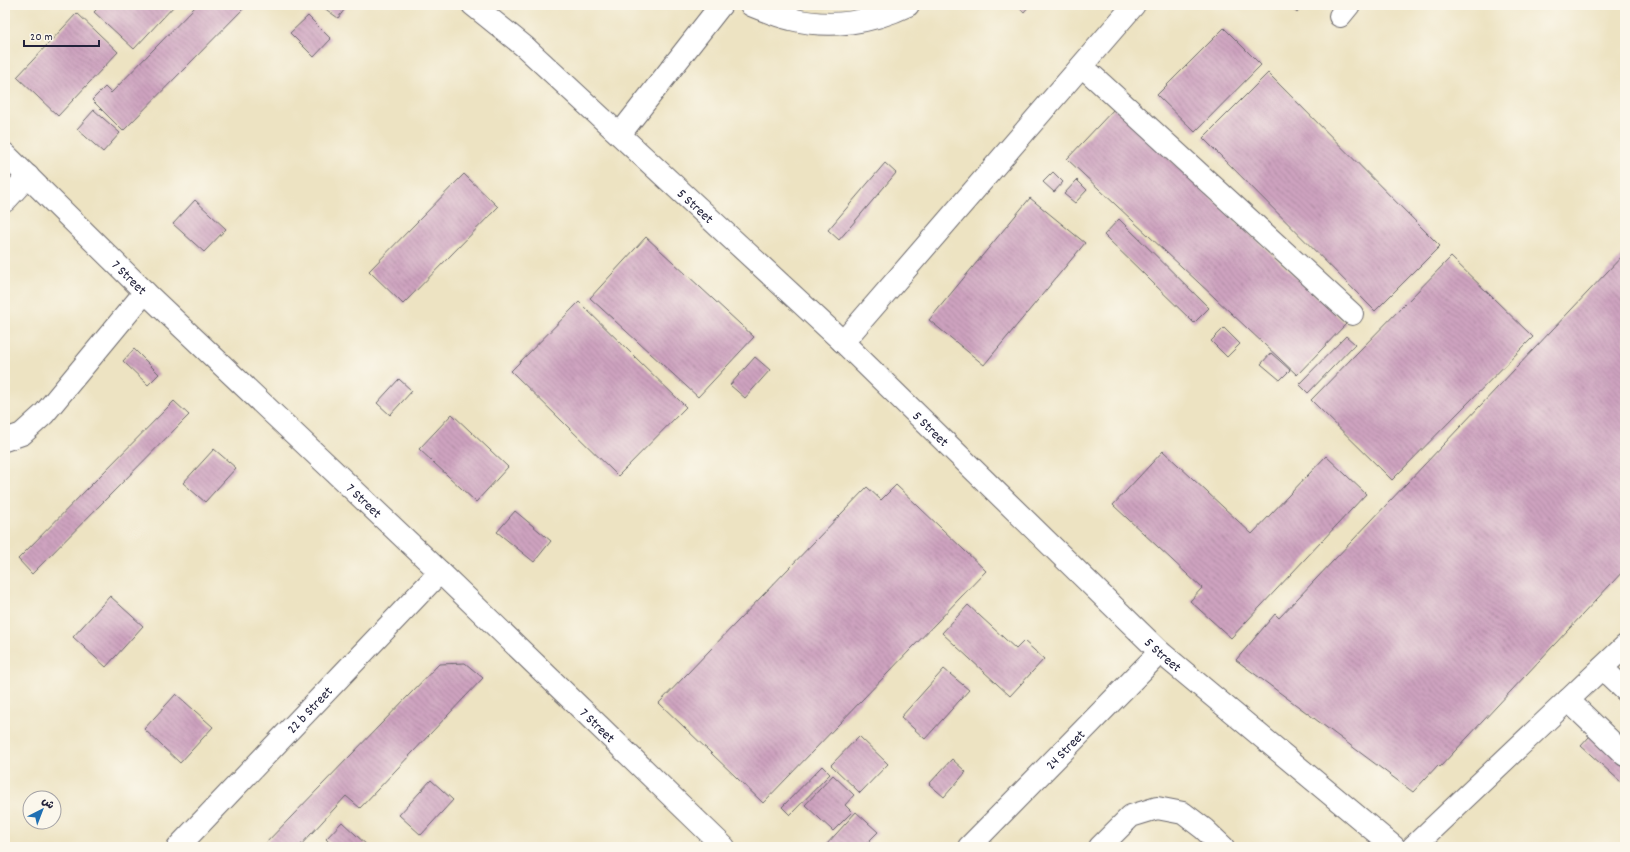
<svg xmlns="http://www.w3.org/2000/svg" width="1630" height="852" viewBox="0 0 1630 852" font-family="Dekko,'Playpen Sans Arabic',sans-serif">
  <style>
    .building { fill: url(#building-back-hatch) }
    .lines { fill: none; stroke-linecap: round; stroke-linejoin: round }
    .minor-casing { stroke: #69666a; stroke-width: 24 }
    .minor { stroke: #fff; stroke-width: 22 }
    .labels { text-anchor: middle; stroke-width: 4; stroke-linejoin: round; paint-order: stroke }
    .street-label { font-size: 14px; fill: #22223b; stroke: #fbf7ec }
  </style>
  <defs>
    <pattern id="building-back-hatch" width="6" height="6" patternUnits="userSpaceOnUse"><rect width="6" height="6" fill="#cea3bf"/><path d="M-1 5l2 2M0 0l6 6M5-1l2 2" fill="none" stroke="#a7849c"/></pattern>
  </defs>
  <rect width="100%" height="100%" fill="#fbf7ec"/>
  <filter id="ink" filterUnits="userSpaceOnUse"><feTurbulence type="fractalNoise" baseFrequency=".025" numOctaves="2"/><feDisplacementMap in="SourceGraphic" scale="8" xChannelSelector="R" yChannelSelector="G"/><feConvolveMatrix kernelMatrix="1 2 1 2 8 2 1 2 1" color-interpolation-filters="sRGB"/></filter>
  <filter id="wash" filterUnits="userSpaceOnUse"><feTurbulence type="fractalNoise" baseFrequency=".012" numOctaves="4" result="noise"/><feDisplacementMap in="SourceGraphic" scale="16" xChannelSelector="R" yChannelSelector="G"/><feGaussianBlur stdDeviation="0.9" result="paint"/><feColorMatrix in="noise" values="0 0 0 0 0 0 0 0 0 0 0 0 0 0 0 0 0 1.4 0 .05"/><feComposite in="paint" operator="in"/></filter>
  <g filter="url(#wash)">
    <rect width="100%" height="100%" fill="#ede3c2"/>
    <g id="blocks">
      <!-- building -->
      <g class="building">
        <polygon points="101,5 175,5 134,49 94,12"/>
        <polygon points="197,5 247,5 123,131 92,100 105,87 111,93"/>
        <polygon points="320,5 348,5 338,18"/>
        <polygon points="1016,5 1030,5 1024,12"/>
        <polygon points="1288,5 1304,5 1297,13"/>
        <polygon points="77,13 118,52 58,116 17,77"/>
        <polygon points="308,16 331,39 314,57 290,33"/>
        <polygon points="1224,28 1261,65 1195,132 1157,95"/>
        <polygon points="1268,73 1440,246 1375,311 1203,138"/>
        <polygon points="1115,108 1346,324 1297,375 1067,159"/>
        <polygon points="94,110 120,133 103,152 77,129"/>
        <polygon points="885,163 896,173 839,240 828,230"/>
        <polygon points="1053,172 1063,182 1054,192 1043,182"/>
        <polygon points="464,174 498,207 403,304 369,271"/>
        <polygon points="1077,180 1087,190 1075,203 1064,194"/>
        <polygon points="1030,198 1085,243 984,365 929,320"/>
        <polygon points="195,200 226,229 204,252 173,224"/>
        <polygon points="1119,219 1209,308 1194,323 1104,235"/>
        <polygon points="646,237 754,337 698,397 590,298"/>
        <polygon points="1625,253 1625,569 1440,767 1438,765 1413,792 1236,660 1275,614 1279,618"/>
        <polygon points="1451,257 1533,337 1392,480 1311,400"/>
        <polygon points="579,302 686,407 618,476 511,371"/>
        <polygon points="1224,328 1240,344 1227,357 1211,341"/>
        <polygon points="1346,336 1355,344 1308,393 1299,384"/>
        <polygon points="134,349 159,374 148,385 123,361"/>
        <polygon points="1271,353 1290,370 1280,380 1261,364"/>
        <polygon points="755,357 770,370 745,398 730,385"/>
        <polygon points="399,379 412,391 390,415 377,403"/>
        <polygon points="174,401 189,415 32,574 18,559"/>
        <polygon points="452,414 508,467 476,502 419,449"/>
        <polygon points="214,449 236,468 205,502 183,483"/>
        <polygon points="1163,451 1252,534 1326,456 1366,494 1231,638 1190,601 1202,588 1113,505"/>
        <polygon points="896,485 986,571 763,803 659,703 867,487 881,500"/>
        <polygon points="515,511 551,541 534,562 497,532"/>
        <polygon points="110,596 143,626 106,667 73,637"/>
        <polygon points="968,605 1016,649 1024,641 1044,659 1010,696 942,633"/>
        <polygon points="465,663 483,678 360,808 346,796 299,847 262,847 439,664"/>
        <polygon points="944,669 969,690 925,739 901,717"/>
        <polygon points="176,694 213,727 180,763 144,729"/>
        <polygon points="1597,728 1625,753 1625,777 1621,782 1581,746"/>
        <polygon points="859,736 888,764 860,793 831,765"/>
        <polygon points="952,759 966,772 944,797 929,784"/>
        <polygon points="822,766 830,774 790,815 782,807"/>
        <polygon points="833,775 854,795 845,805 852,812 833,831 805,805"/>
        <polygon points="431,780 453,800 421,835 399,815"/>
        <polygon points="856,812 878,832 863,847 828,847 826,845"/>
        <polygon points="342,822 369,847 334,847 326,839"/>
      </g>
    </g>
  </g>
  <g filter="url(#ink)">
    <use href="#blocks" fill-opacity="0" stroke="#69666a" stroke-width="1"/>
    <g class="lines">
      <defs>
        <g id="minor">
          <path id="s1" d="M473,5l52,42 318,295 317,310 234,195"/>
          <path d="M751,5c13,5 26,11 40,14 39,10 80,4 117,-14"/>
          <polyline points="1340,16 1349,5"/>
          <polyline points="1082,66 1352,314"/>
          <polyline points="620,134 721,5"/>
          <path id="s2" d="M5,154l140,138 295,280 284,275"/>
          <polyline points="5,201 28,176"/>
          <polyline points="843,342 1134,5"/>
          <polyline points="5,440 22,434 44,414 145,292"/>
          <polyline points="1602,668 1625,690"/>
          <polyline points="1568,700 1625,755"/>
          <path id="s3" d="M178,847l262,-275"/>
          <path id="s4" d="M969,847l191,-195"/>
          <polyline points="1100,847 1131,816 1157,808 1183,813 1204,829 1223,847"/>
          <polyline points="1413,847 1625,646"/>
        </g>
      </defs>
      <!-- minor casing -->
      <use href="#minor" class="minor-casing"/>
      <!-- minor -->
      <use href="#minor" class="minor"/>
    </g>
  </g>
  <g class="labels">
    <!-- street labels -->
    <g class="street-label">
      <text dy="5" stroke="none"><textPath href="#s1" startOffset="300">5 Street</textPath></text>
      <text dy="5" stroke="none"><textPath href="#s2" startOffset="175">7 Street</textPath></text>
      <text dy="5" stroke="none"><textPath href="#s1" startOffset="624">5 Street</textPath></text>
      <text dy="5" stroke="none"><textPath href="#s2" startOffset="499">7 Street</textPath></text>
      <text dy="5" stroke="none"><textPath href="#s1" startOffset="948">5 Street</textPath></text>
      <text dy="5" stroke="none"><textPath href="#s3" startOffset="190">22 b Street</textPath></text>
      <text dy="5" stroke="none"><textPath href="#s2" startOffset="823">7 Street</textPath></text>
      <text dy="5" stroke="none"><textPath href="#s4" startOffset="137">24 Street</textPath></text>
    </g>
  </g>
  <!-- margin -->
  <rect width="1630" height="852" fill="none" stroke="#fbf7ec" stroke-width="20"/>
  <!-- north arrow -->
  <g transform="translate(42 810) rotate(42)"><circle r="19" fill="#fbf7ec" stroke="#a4a2a5"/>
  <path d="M0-3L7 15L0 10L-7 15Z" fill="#1f6fb2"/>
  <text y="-6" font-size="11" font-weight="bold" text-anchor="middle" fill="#22223b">ش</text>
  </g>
  <!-- scale -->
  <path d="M24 40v6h75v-6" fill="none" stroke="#22223b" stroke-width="2"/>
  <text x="30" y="40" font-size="12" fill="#22223b" stroke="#fbf7ec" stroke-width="3" paint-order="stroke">20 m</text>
</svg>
